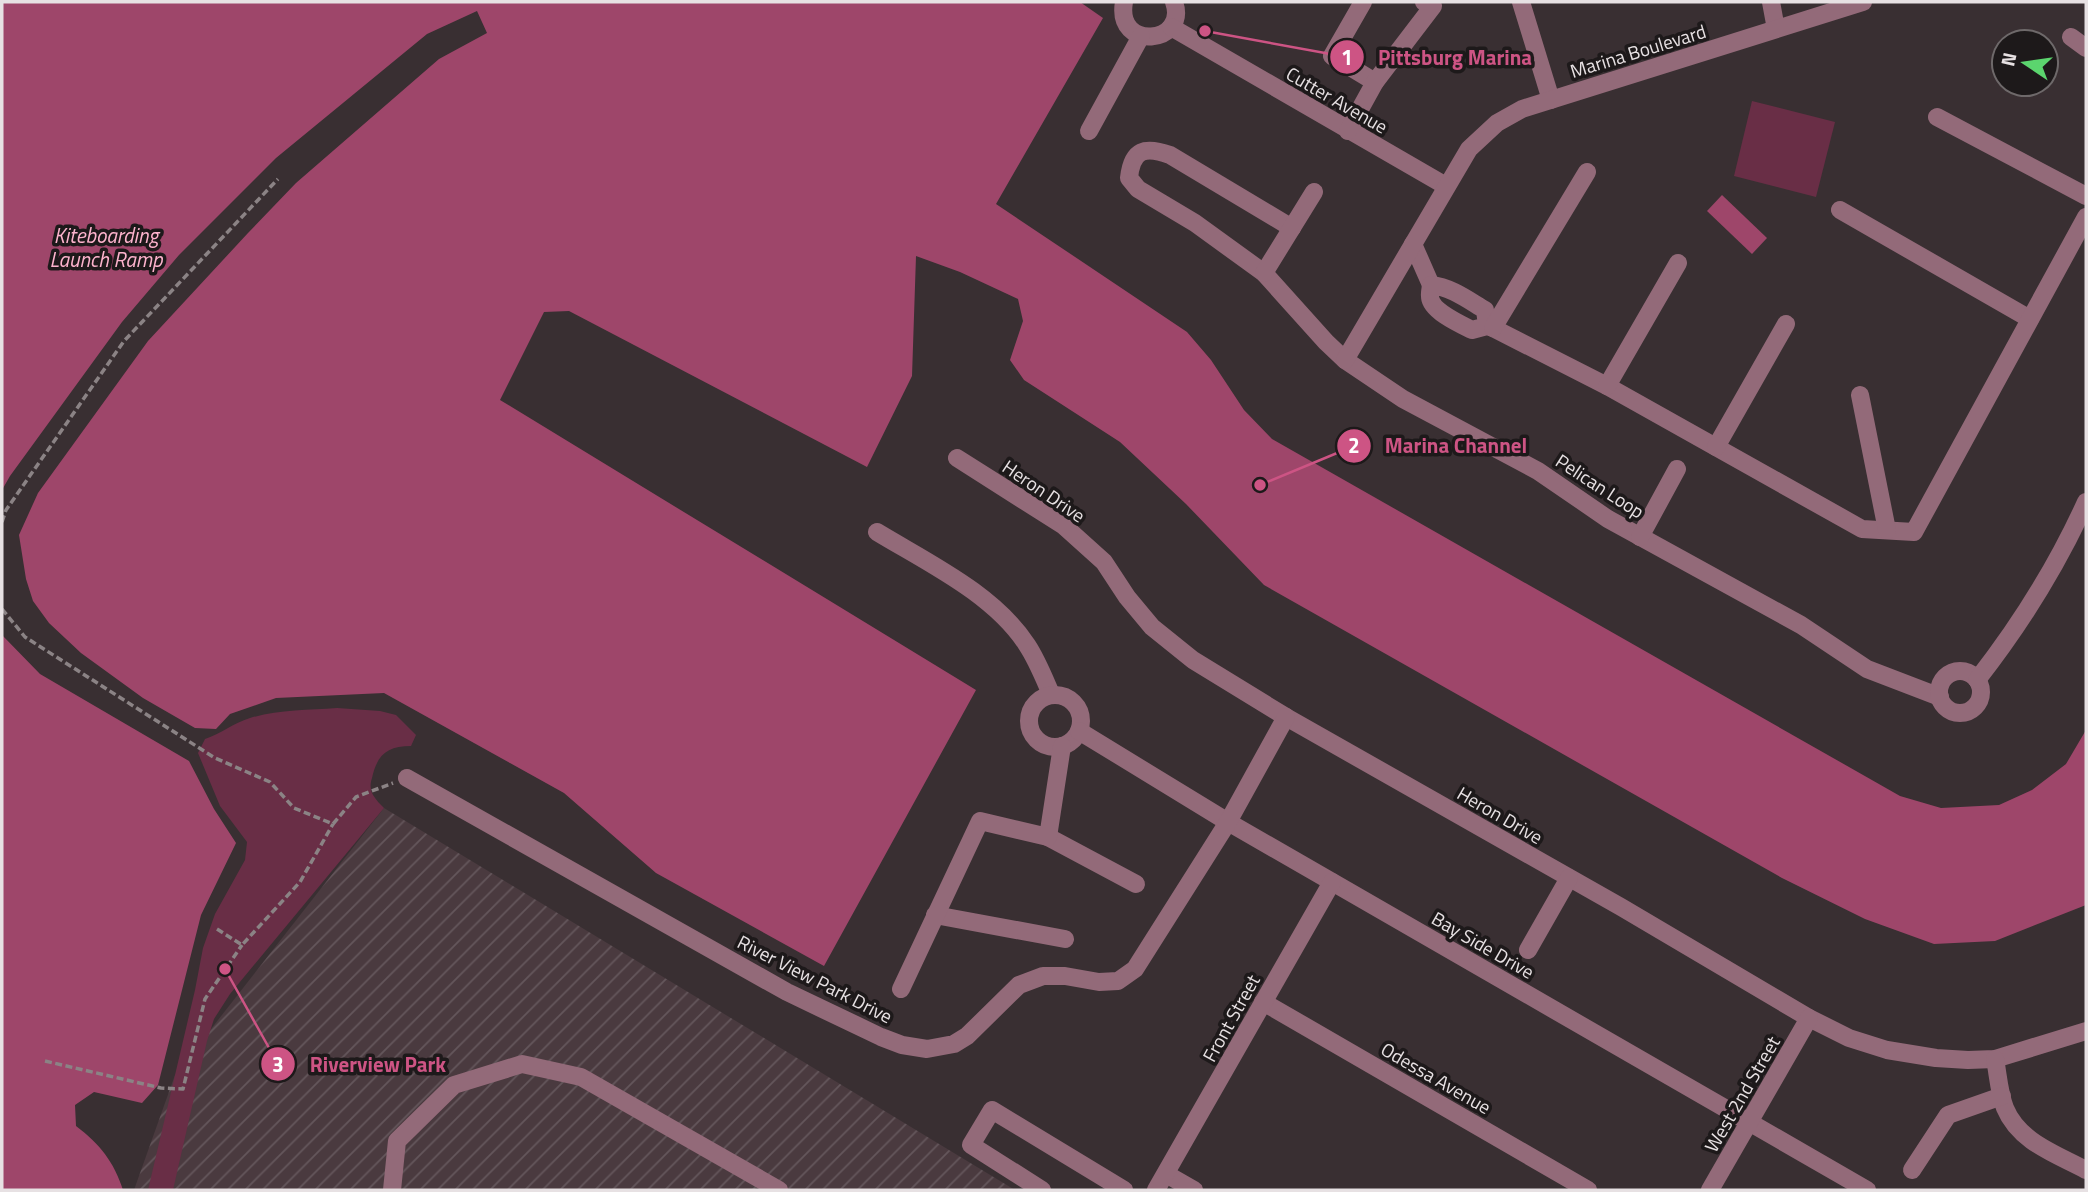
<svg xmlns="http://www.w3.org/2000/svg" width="2088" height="1192" viewBox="0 0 2088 1192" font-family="'Titillium Web',sans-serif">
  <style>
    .industrial { fill: url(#industrial-furrows) }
    .green { fill: #692e46 }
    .water { fill: #9e466a }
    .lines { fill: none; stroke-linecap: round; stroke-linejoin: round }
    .path { stroke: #8b8385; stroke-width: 3.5; stroke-dasharray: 7 3.5; stroke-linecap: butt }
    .minor { stroke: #936a79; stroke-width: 18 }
    .labels { text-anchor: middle; stroke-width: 7; stroke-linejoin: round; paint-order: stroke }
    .street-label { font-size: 19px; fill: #e7e1e3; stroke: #1d191a }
    .water-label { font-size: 21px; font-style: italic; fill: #fdb3cd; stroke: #1d191a }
    .leader { fill: none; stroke: #cd5484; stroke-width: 2.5 }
    .callout-dot { fill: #cd5484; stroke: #1d191a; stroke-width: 2.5 }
    .mark-label { font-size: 21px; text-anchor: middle; font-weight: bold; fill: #fff }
    .callout-label { font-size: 21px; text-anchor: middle; font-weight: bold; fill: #cd5484; stroke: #1d191a; stroke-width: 7; stroke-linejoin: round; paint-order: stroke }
  </style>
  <defs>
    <pattern id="industrial-furrows" width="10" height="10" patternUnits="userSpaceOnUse" patternTransform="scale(1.75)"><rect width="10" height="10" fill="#4a3a3f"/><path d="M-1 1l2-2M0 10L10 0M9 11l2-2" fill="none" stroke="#64565b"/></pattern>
  </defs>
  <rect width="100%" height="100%" fill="#392f32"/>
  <!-- industrial -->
  <polygon class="industrial" points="384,808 1015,1190 134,1190 175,1075"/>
  <!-- green -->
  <g class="green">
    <polygon points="1752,101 1835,122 1816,197 1734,176"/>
    <path d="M337,708l43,3 16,4 20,20 -5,11c-24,0 -34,9 -39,32 -2,6 -2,11 1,17 3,5 7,9 11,13l-154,186 -16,25 -7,22 -34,149h-25l47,-200 8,-42 12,-34 30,-54 2,-18 -27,-36 -22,-53 7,-14c16,-5 28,-16 45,-21 27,-8 58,-8 87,-10z"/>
  </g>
  <!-- water -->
  <g class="water">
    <polygon points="2,2 1080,2 1103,18 996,204 1187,332 1211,360 1244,410 1272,439 1900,796 1941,808 1999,805 2032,790 2066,764 2086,730 2086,905 1995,941 1934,944 1865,919 1782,878 1264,585 1186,504 1120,442 1024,380 1010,360 1023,321 1018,299 960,272 916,256 912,376 867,467 569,311 544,312 500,400 976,690 824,966 656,873 564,793 384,693 276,698 230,714 216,729 195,728 143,698 81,653 49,623 33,601 26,579 19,535 38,493 148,341 248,233 296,183 439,59 487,33 477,11 427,34 276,158 179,255 122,322 10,476 2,490"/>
    <polygon points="1722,195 1767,238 1752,254 1707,211"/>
    <path d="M2,635l38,39 149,87 25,48 22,34 -35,72 -43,170 -16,18 -48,-11 -19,13 1,21c24,18 38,36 47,64h-121z"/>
  </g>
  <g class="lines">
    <!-- path -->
    <g class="path">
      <polyline points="2,522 6,510 124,341 278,179"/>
      <polyline points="2,609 25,637 215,758 270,782 294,808 333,824 356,797 393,783"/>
      <polyline points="217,929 242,945 300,882 333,824"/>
      <polyline points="45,1061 161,1088 183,1089 205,999 242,945"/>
    </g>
    <!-- minor -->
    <g class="minor">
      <path d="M1124,2c-9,50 65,42 50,0"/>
      <polyline points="1363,2 1332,56 1375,82"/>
      <polyline points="1521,2 1551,100"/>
      <polyline points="1771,2 1776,29"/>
      <polyline points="1171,27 1446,186"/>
      <polyline points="2071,37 2086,48"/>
      <polyline points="1937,117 2086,196"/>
      <polyline points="1089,131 1141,36"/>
      <polyline points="1348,131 1375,82 1433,6 1424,2"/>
      <polyline points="1840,210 2030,319"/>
      <path d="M1292,228l-122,-73c-25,-9 -38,-6 -41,23l9,11 57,34 69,50 62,69 19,18 58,39 135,72 70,48 193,106 66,44 73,28"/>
      <polyline points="1413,244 1431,285"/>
      <polyline points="1264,273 1314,192"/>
      <path d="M1487,326l-2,-16c-17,-10 -34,-23 -54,-25 0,2 -2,10 -1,12 1,14 30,27 42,33l15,-4 6,2 114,58 255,143 52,3 172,-315"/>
      <polyline points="1493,328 1587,172"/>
      <polyline points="1345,360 1469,149 1497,123 1522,109 1863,2"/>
      <polyline points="1607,386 1678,263"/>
      <polyline points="1860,395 1887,530"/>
      <polyline points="1716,447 1786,324"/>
      <polyline points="957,458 1064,526 1104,562 1127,597 1152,627 1193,660 1286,717 1621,907 1809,1018 1849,1038 1887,1050 1936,1058 1968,1060 1995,1059 2086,1031"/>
      <path d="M877,532c51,31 117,62 150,113 10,15 17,33 24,49"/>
      <polyline points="1640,537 1677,469"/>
      <circle cx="1960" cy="692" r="21"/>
      <path d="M1977,680c43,-55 80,-114 109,-178"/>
      <circle cx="1055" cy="721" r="26"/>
      <polyline points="1079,731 1228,822 1867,1190"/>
      <polyline points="407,778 787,992 881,1037 902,1045 927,1049 954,1044 967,1036 1019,985 1043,976 1065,976 1099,982 1118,981 1135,969 1228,822 1286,717"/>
      <polyline points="1048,837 1136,884"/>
      <polyline points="935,915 1065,939"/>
      <polyline points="1528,950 1569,878"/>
      <polyline points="901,989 980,821 1048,837 1062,746"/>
      <polyline points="1263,1002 1588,1190"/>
      <path d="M1995,1059c3,15 4,34 10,49 14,34 51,46 81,62"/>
      <polyline points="1912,1170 1948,1115 2002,1096"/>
      <polyline points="1166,1174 1194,1190"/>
      <polyline points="392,1190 397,1141 454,1085 522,1064 581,1077 779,1190"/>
      <polyline points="1042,1190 971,1145 992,1110 1124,1190"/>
      <polyline points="1156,1190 1332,882"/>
      <polyline points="1710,1190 1809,1018"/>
    </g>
  </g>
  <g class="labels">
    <!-- street labels -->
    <g class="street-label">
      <text transform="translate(1638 51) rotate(-17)" y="7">Marina Boulevard</text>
      <text transform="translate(1337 100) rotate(30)" y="7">Cutter Avenue</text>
      <text transform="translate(1600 486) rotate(33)" y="7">Pelican Loop</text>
      <text transform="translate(1044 491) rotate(34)" y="7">Heron Drive</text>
      <text transform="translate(1500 815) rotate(30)" y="7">Heron Drive</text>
      <text transform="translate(1483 945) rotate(30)" y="7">Bay Side Drive</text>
      <text transform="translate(815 979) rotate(27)" y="7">River View Park Drive</text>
      <text transform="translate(1231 1018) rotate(-61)" y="7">Front Street</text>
      <text transform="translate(1436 1078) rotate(30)" y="7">Odessa Avenue</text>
      <text transform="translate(1742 1094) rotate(-60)" y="7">West 2nd Street</text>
    </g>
    <!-- water labels -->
    <g class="water-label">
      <text x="106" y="243">Kiteboarding<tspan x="106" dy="24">Launch Ramp</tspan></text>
    </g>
  </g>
  <!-- callouts -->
  <path class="leader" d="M1205 31L1347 57M1260 485L1354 446M225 969L278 1064"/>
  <g class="callout-dot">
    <circle cx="1205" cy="31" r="7"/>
    <circle cx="1260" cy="485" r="7"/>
    <circle cx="225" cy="969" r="7"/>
    <circle cx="1347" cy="57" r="18"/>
    <circle cx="1354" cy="446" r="18"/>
    <circle cx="278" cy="1064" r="18"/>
  </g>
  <g class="mark-label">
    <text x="1347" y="65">1</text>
    <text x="1354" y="453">2</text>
    <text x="278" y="1072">3</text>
  </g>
  <g class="callout-label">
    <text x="1455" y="65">Pittsburg Marina</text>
    <text x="1456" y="453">Marina Channel</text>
    <text x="378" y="1072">Riverview Park</text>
  </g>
  <!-- border -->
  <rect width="2088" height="1192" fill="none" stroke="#e7e1e3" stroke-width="7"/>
  <!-- north arrow -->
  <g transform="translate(2025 63) rotate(283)"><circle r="33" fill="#1d191a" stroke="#6e696a" stroke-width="2"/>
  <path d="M0-5L12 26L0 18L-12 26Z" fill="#5bd56e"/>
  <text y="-10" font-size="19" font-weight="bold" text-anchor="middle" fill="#e7e1e3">N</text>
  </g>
</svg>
